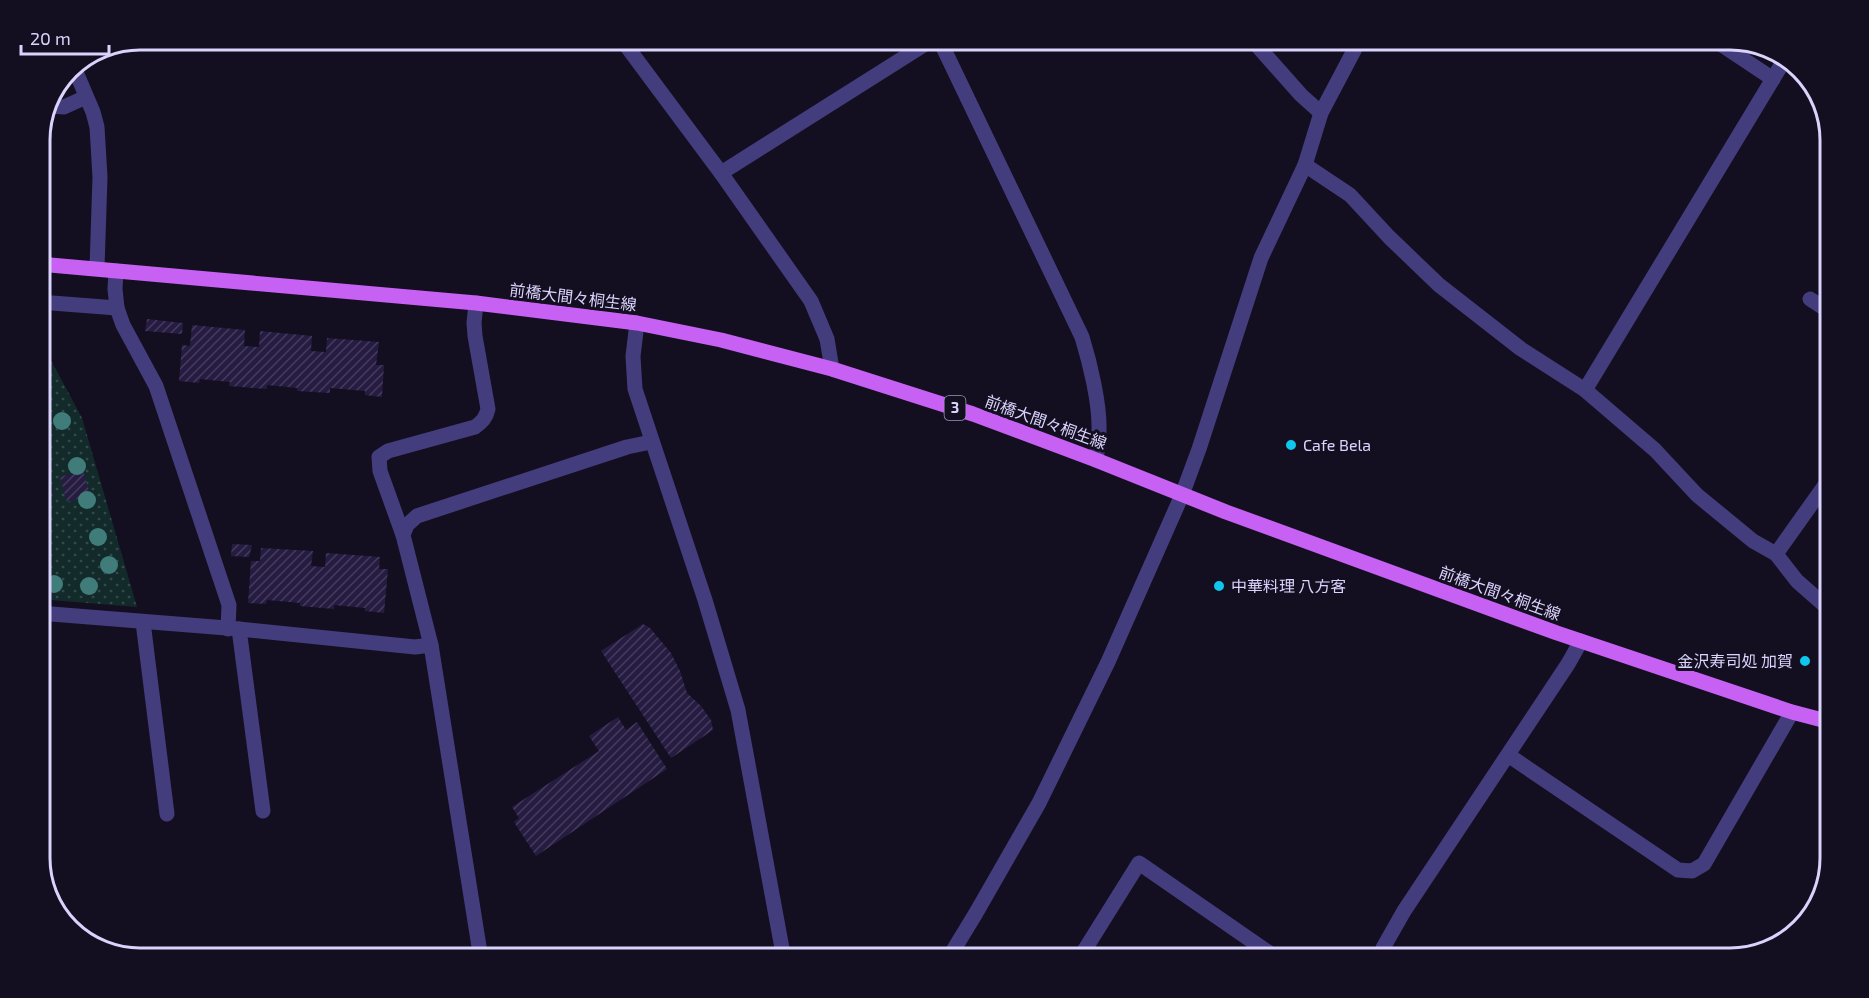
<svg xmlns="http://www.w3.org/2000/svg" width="1869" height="998" viewBox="0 0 1869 998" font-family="'Exo 2','Noto Sans JP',sans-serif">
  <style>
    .park { fill: url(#park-dots) }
    .building { fill: url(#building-hatch) }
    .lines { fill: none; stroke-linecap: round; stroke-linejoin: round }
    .service { stroke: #443d7d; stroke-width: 15 }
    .minor { stroke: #443d7d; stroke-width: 15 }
    .tertiary { stroke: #443d7d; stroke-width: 15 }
    .primary { stroke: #c761f4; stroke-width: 15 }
    .tree { fill: #407d7a }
    .poi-dot { fill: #10c6eb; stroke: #130f21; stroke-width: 2 }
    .labels { text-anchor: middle; stroke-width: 6; stroke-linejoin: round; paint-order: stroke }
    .shield { fill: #130f21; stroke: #9e98ba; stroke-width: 1.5 }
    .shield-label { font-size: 15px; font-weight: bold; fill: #dad3fc }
    .street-label { font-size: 16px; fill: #dad3fc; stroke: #130f21 }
    .poi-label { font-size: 16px; fill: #dad3fc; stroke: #130f21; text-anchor: start }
    .rim { fill: none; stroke: #dad3fc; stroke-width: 3 }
  </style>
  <defs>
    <pattern id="park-dots" width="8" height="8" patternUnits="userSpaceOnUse" patternTransform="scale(1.5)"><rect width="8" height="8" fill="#132a2b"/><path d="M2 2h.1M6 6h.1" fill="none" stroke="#35484b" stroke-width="1.8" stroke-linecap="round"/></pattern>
    <pattern id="building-hatch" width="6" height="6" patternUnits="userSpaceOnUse" patternTransform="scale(1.5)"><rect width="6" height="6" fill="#261c41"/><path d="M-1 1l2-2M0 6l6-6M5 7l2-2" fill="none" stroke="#453c5d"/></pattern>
  </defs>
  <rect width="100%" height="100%" fill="#130f21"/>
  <!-- park -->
  <polygon class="park" points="39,338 82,418 137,607 39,599"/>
  <!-- building -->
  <g class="building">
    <polygon points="147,319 183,323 182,334 145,331"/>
    <polygon points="192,325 245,330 244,346 259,347 260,331 312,336 311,351 326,352 327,338 379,342 376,365 384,365 382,397 365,395 365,391 330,388 330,393 297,391 297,388 267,385 267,389 229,386 230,382 200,379 199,383 179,381 182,345 190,346"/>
    <polygon points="83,470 90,495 67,502 60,477"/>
    <polygon points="232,544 252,545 249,557 231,556"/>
    <polygon points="261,548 313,551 311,566 325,567 326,553 380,557 379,569 388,569 384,613 365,611 365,608 334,605 334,609 300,606 300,603 267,600 266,604 248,603 251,561 260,561"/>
    <polygon points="643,624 650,628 671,653 680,671 687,693 701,706 711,720 713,730 671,758 601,651"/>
    <polygon points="618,717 626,730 637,722 667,769 536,856 514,822 519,818 512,807 599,751 589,736"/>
  </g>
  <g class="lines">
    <!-- service -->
    <g class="service">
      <path d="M941,43l141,294c8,26 18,67 17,94 0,10 -2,19 -3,29"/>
      <polyline points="73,65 93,112 97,127 100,177 97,268"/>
      <polyline points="51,106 64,107 86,97"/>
      <polyline points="1305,165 1350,195 1389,237 1439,285 1521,349 1585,390 1655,450 1697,495 1753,541 1776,554"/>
      <polyline points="1810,299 1830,312"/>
      <polyline points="39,302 117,308"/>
      <path d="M403,535l-23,-64 -1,-14 9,-6 87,-24c7,-5 11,-9 13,-18l-13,-73 -1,-13 2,-20"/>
      <polyline points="143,622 167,814"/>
      <polyline points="239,629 263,811"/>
      <polyline points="1508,755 1678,870 1692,871 1704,864 1792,712"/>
      <polyline points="1079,959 1139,863 1278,959"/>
    </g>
    <!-- minor -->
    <g class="minor">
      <polyline points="1713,39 1773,79"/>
      <polyline points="1253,41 1301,95 1321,113"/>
      <polyline points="721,173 927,43"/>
      <polyline points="116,271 115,289 117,308 123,325 156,386 229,605 228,629"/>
      <polyline points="637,323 633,356 635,389 705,600 738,710 784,959"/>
      <polyline points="1585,390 1785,59"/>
      <polyline points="1830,478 1776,554 1797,581 1830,610"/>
      <polyline points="39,613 239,629 415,647 431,645"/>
      <polyline points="481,959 431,645 403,535 407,525 417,516 627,447 651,442"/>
      <polyline points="1383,959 1383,948 1404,911 1568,664 1581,641"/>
    </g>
    <!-- tertiary -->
    <g class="tertiary">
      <polyline points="625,44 721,173 811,301 827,339 832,369"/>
      <polyline points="948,959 976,913 1039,803 1108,662 1182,495 1199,449 1261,258 1305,165 1321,113 1359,41"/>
    </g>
    <!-- primary -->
    <polyline class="primary" points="39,264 476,303 637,323 721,340 832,369 973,414 1096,460 1226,512 1557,633 1792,712 1830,722"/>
  </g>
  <!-- trees -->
  <g class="tree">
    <circle cx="62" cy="421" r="9"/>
    <circle cx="77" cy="466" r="9"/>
    <circle cx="87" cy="500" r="9"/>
    <circle cx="98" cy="537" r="9"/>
    <circle cx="109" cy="565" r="9"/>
    <circle cx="54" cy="584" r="9"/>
    <circle cx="89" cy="586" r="9"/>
  </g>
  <!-- markers -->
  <g class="poi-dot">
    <circle cx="1291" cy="445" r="6"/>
    <circle cx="1219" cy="586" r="6"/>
    <circle cx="1805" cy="661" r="6"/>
  </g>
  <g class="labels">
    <!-- shield labels -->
    <rect class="shield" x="944.5" y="396" width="21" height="24" rx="4.5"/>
    <g class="shield-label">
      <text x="955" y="413">3</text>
    </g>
    <!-- street labels -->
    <g class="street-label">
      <text transform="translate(573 297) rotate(7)" y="6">前橋大間々桐生線</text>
      <text transform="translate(1046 422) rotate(20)" y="6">前橋大間々桐生線</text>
      <text transform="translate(1500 593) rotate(20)" y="6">前橋大間々桐生線</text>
    </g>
    <!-- poi labels -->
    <g class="poi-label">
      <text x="1303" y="451">Cafe Bela</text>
      <text x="1231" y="592">中華料理 八方客</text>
      <text x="1793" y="667" text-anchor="end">金沢寿司処 加賀</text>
    </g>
  </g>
  <!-- crop -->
  <path d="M0 0H1869V998H0ZM140 50H1730A90 90 0 0 1 1820 140V858A90 90 0 0 1 1730 948H140A90 90 0 0 1 50 858V140A90 90 0 0 1 140 50Z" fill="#130f21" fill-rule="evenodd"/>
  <path class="rim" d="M140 50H1730A90 90 0 0 1 1820 140V858A90 90 0 0 1 1730 948H140A90 90 0 0 1 50 858V140A90 90 0 0 1 140 50Z"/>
  <!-- scale -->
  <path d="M21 45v9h88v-9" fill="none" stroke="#dad3fc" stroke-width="3"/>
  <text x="30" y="45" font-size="18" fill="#dad3fc" stroke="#130f21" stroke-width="4.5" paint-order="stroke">20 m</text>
</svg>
